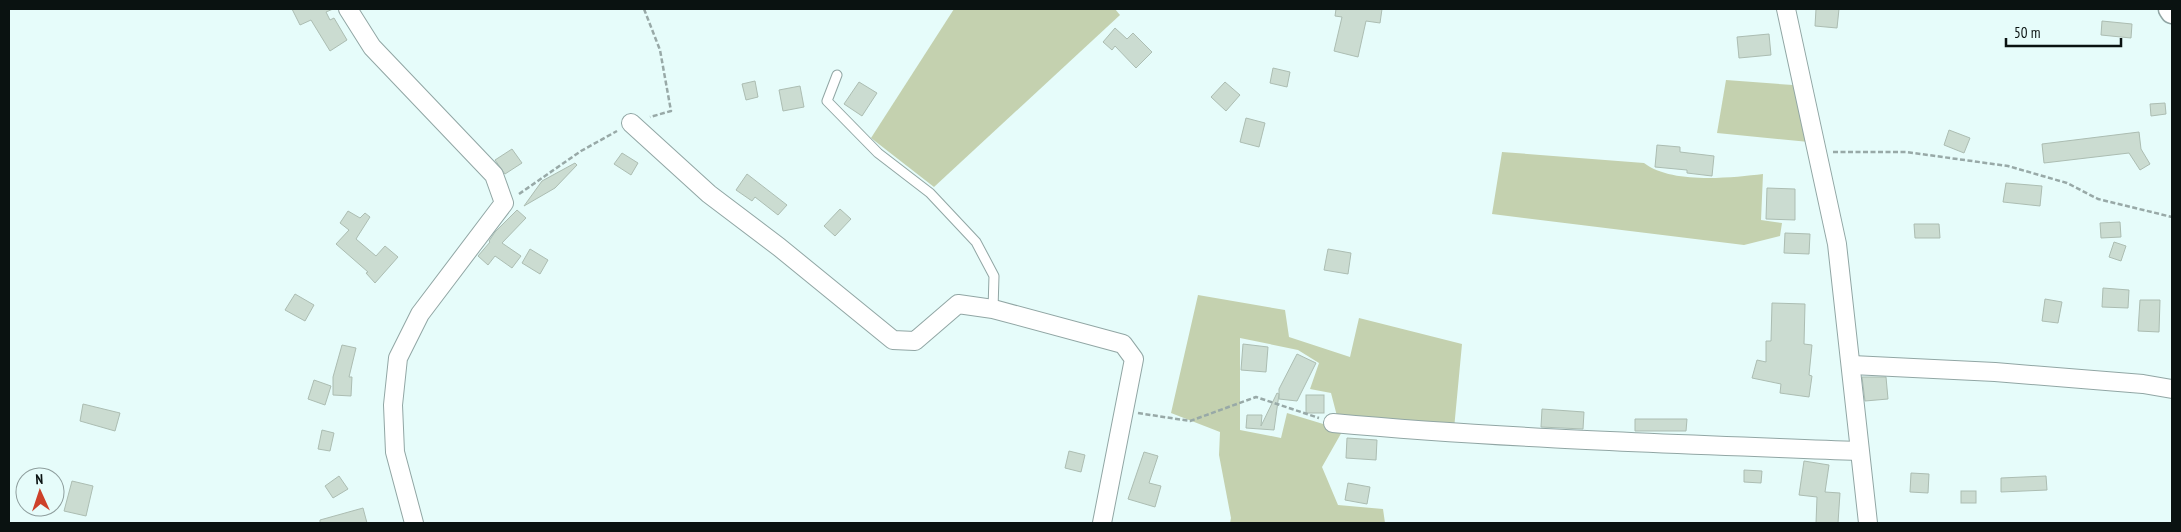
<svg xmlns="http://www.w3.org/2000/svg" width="2181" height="532" viewBox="0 0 2181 532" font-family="'PT Sans Narrow',sans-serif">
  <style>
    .green { fill: #c4d1af }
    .building { fill: #cbdcd1; stroke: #acbdb2 }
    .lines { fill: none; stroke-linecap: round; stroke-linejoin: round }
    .service-casing { stroke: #91a6a4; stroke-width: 11 }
    .minor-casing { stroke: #91a6a4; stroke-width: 20 }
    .tertiary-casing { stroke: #91a6a4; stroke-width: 25 }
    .path { stroke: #98a9a7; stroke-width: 2.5; stroke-dasharray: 5 2.5; stroke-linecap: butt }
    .service { stroke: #fff; stroke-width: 9 }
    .minor { stroke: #fff; stroke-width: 18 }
    .tertiary { stroke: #fff; stroke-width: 22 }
  </style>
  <rect width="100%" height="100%" fill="#e6fcfa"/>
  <!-- green -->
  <g class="green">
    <polygon points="954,9 1115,9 1120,15 934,187 871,138"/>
    <polygon points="1726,80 1793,85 1809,142 1717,133"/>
    <path d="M1502,152l142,11c27,21 86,15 119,11l-2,46 21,3 -2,13 -36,9 -252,-31z"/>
    <polygon points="1198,295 1285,310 1289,337 1350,357 1359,318 1462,344 1454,429 1337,416 1331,393 1310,389 1319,363 1298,350 1240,338 1240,430 1281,438 1287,413 1343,430 1322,467 1338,505 1383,509 1385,523 1230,523 1231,518 1219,455 1220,432 1171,413"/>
  </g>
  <!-- building -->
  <g class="building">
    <polygon points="292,9 333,9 326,12 330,20 334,18 347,40 330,51 311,20 300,25"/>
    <polygon points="1336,9 1382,9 1380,23 1366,21 1358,57 1334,51 1342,17 1335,16"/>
    <polygon points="1816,9 1839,9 1837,28 1815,26"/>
    <polygon points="2102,21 2132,24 2131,38 2101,35"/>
    <polygon points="1115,28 1127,39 1133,33 1152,52 1136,68 1115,46 1112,50 1103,42"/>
    <polygon points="1769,34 1771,55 1739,58 1737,37"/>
    <polygon points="1273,68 1290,72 1287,87 1270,83"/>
    <polygon points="755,81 758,97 746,100 742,84"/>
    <polygon points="859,82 877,93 862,116 844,104"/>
    <polygon points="1225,82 1240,95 1226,111 1211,97"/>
    <polygon points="800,86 804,107 783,111 779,90"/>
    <polygon points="2165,103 2166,114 2151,116 2150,104"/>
    <polygon points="1246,118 1265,123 1259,147 1240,142"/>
    <polygon points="1949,130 1970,138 1964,153 1944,145"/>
    <polygon points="2139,132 2141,149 2150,164 2140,170 2129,153 2044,163 2042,144"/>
    <polygon points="1657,145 1680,147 1680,152 1714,156 1712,176 1687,173 1687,170 1655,167"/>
    <polygon points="512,149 522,163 505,174 495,160"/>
    <polygon points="622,153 638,163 631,175 614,164"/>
    <polygon points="575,163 577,165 555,188 524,206 542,181"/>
    <polygon points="747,174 787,205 778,215 755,197 752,201 736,190"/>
    <polygon points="2006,183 2042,186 2040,206 2003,202"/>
    <polygon points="1767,188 1795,189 1795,220 1766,219"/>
    <polygon points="840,209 851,219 835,236 824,226"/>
    <polygon points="517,210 526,218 502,243 521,256 512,268 495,256 488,265 478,256 490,242 489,241 495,232"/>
    <polygon points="348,211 360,218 365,213 370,217 356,239 376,256 385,246 398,257 375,283 366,273 368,272 336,244 349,230 340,223"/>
    <polygon points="2120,222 2121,237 2101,238 2100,223"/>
    <polygon points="1914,224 1939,224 1940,238 1915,238"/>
    <polygon points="1785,233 1810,234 1809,254 1784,253"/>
    <polygon points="2114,242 2126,246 2121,261 2109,257"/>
    <polygon points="530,249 548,260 540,274 522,263"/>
    <polygon points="1328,249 1351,253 1348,274 1324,270"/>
    <polygon points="2103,288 2129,290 2128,308 2102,307"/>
    <polygon points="295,294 314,305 305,321 285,310"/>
    <polygon points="2045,299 2062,302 2058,323 2042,321"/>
    <polygon points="2140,300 2160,300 2159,332 2138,331"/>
    <polygon points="1772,303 1805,304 1804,344 1812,345 1809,375 1812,376 1809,397 1780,393 1781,384 1752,378 1757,360 1766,362 1766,341 1771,341"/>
    <polygon points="1243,344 1268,347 1266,372 1241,370"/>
    <polygon points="342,345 356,348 349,377 352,377 351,396 333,395 333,377"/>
    <polygon points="1297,354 1316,363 1297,401 1279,399 1279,389"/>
    <polygon points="1862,377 1886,377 1888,399 1865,401"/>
    <polygon points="314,380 331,386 325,405 308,399"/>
    <polygon points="1277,393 1279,394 1274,430 1246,428 1247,415 1262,415 1261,426"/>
    <rect x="1306" y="395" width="18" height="18"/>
    <polygon points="83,404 120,413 115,431 80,421"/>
    <polygon points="1542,409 1584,412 1583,429 1541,427"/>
    <polygon points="1635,419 1687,419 1686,431 1635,431"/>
    <polygon points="322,430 334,433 330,451 318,449"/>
    <polygon points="1347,438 1377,440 1376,460 1346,458"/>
    <polygon points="1069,451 1085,455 1081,472 1065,468"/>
    <polygon points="1144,452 1158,456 1149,483 1161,486 1155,507 1128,499"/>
    <polygon points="1804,461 1829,465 1825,492 1840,493 1838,523 1816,523 1817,497 1799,495"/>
    <polygon points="1744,470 1762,471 1761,483 1744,482"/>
    <polygon points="1911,473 1929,474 1928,493 1910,492"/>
    <polygon points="339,476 348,489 333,498 325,486"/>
    <polygon points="2046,476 2047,490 2001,492 2001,478"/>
    <polygon points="72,481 93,486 86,516 64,511"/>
    <polygon points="1348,483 1370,487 1367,504 1345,500"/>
    <rect x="1961" y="491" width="15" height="12"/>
    <polygon points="363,508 367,523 320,523 320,520"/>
  </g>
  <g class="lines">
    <defs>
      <polyline id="service" points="837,75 827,101 878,153 930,193 976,242 994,276 993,309"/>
      <g id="minor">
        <polyline points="348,9 372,47 494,175 504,203 420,314 398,358 393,405 395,452 414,523"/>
        <polyline points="1786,9 1837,244 1868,523"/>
        <polyline points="631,123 709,194 779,247 893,340 915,341 958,304 993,309 1123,344 1134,359 1102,523"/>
        <polyline points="1852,365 1995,372 2143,384 2172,389"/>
        <path d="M1333,423c175,16 350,21 526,28"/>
      </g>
      <polyline id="tertiary" points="2170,9 2172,12"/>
    </defs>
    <!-- service casing -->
    <use href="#service" class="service-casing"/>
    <!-- minor casing -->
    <use href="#minor" class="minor-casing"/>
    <!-- tertiary casing -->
    <use href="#tertiary" class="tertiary-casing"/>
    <!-- path -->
    <g class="path">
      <polyline points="644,9 660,50 671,111 650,117"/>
      <polyline points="1833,152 1906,152 2008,166 2067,183 2098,199 2172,217"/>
      <polyline points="519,194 581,151 617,131"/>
      <polyline points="1138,413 1190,421 1256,397 1319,418"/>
    </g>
    <!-- service -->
    <use href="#service" class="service"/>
    <!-- minor -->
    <use href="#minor" class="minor"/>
    <!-- tertiary -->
    <use href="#tertiary" class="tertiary"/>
  </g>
  <!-- border -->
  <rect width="2181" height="532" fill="none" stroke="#0a1211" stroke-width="20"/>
  <!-- north arrow -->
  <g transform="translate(40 492) rotate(357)"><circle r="24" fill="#e6fcfa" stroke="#8e9e9d"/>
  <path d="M0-4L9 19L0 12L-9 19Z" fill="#cd412a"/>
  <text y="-8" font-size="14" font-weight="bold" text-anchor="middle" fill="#0a1211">N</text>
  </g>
  <!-- scale -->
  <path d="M2006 38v8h115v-8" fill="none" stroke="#0a1211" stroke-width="2.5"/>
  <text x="2014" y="38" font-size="15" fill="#0a1211" stroke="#e6fcfa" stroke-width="4" paint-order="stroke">50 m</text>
</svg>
